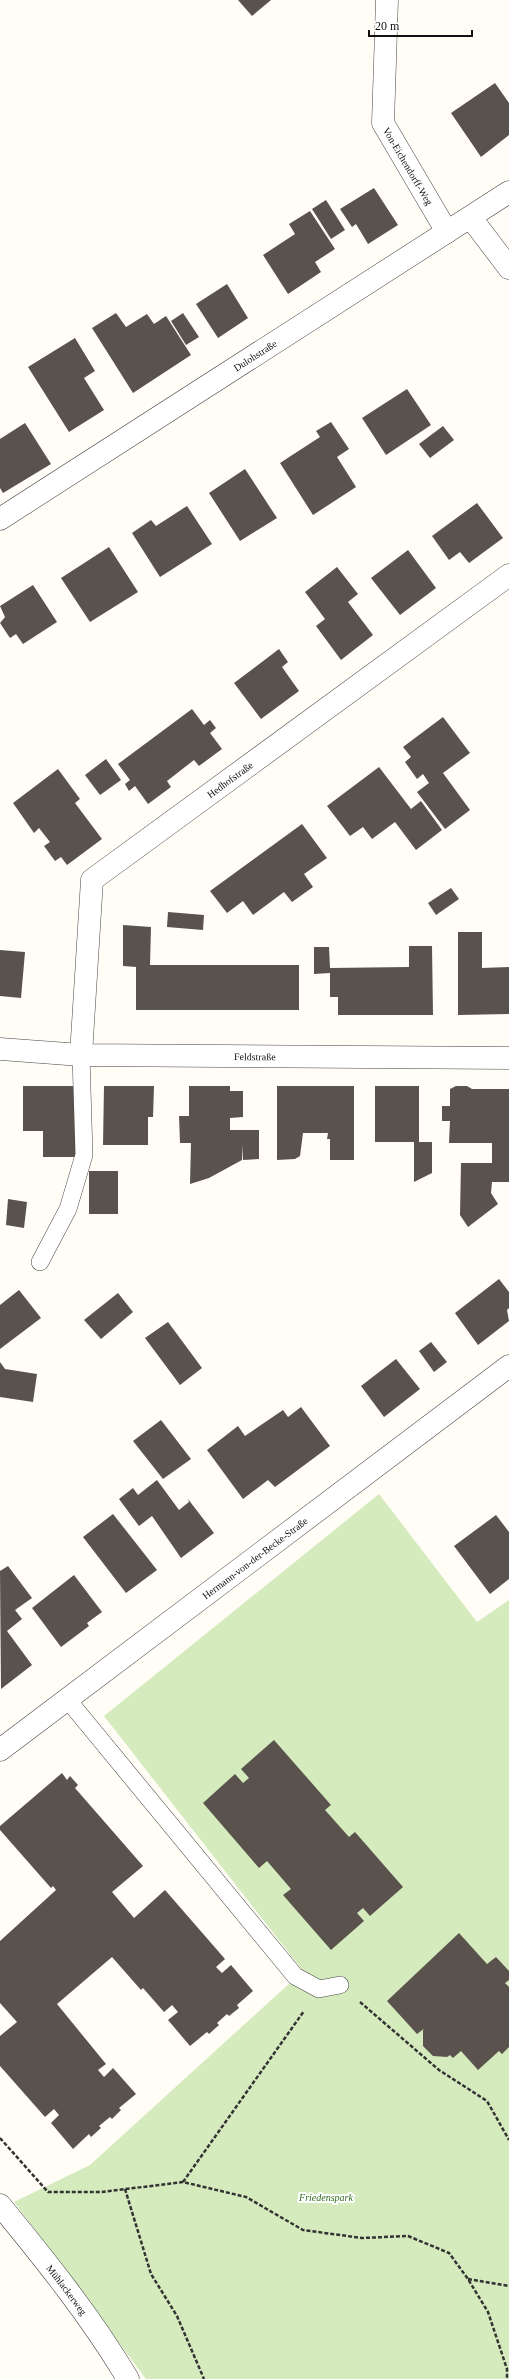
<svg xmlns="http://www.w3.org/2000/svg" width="509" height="2379" viewBox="0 0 509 2379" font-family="'Times New Roman',serif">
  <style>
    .green { fill: #d5ebbd }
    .building { fill: #5a524d }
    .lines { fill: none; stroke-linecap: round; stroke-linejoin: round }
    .lane-casing { stroke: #444; stroke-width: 18 }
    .street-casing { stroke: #444; stroke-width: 23 }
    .path { stroke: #333; stroke-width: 2.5; stroke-dasharray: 4 2; stroke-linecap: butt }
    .lane { stroke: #fff; stroke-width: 17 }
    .street { stroke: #fff; stroke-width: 22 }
    .labels { text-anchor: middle; stroke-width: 4; stroke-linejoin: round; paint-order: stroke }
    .street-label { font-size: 10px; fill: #111; stroke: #fff }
    .park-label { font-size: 10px; font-style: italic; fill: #2f6b1f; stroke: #fff }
  </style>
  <rect width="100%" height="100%" fill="#fffdf5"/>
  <!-- green -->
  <polygon class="green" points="379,1494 477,1622 509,1600 509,2379 146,2379 14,2202 90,2165 303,1971 104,1716"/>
  <!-- building -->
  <g class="building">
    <polygon points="238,0 271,0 252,16"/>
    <polygon points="495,83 509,103 509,135 481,157 451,113"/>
    <polygon points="374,188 398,225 368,244 356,224 352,227 340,209"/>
    <polygon points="326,200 345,230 331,239 312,209"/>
    <polygon points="310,211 335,249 315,262 321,272 288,294 263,255 295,234 289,224"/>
    <polygon points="227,284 248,318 218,338 196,304"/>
    <polygon points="116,313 126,327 147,314 154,324 166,316 191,355 133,393 92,328"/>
    <polygon points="183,313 199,337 186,345 171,321"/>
    <polygon points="75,338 95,371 84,378 104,410 69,432 28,367"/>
    <polygon points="407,389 431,425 386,455 362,418"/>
    <polygon points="331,422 349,449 337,457 356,487 313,515 280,463 320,437 316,431"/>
    <polygon points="25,423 51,464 3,493 0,488 0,439"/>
    <polygon points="443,426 454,440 430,458 419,444"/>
    <polygon points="245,469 277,518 240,541 209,493"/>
    <polygon points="477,503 503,538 469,563 460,552 449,560 432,536"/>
    <polygon points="187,506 212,544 160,577 132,533 151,520 156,526"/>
    <polygon points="109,547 138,592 90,622 61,578"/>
    <polygon points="408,550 436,588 400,615 371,578"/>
    <polygon points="337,567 358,594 348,602 373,635 341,660 316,626 325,619 305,592"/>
    <polygon points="33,585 57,622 23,644 16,634 10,638 0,623 5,617 0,606"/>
    <polygon points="279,649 288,662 282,667 299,691 261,719 234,683"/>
    <polygon points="192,709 204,725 210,720 216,728 210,733 222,749 199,766 194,760 167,781 171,787 148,804 135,786 129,791 125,784 130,780 118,764"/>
    <polygon points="443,717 470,753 443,773 470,810 445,829 417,792 429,783 423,774 417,779 405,762 411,757 403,747"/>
    <polygon points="106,759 121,780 100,795 85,775"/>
    <polygon points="379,767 411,809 421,801 442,830 416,850 395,822 372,839 363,827 350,836 327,806"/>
    <polygon points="58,769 80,799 75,803 102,839 67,865 61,857 55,861 44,846 50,842 39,828 34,833 13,803"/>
    <polygon points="302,824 327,858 304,874 313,887 292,902 284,892 253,915 243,901 227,913 210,891"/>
    <polygon points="451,888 459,899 436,915 428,903"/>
    <polygon points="168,912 204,915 203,930 167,927"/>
    <polygon points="123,925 151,927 150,965 299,965 299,1010 136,1010 136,967 123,966"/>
    <polygon points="458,932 482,932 482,968 509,967 509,1014 458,1015"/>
    <polygon points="409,946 432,946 433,1015 338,1015 338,997 330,997 330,973 314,974 314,947 329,947 330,968 409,967"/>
    <polygon points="0,950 25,952 21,998 0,996"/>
    <polygon points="23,1086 76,1086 75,1157 43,1157 43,1131 23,1131"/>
    <polygon points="104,1086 154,1086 153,1117 148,1117 148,1145 103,1145"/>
    <polygon points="189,1086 230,1086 230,1091 243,1091 243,1117 230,1118 230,1130 259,1130 259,1159 243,1160 243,1145 242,1160 209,1178 190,1184 191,1143 180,1143 179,1116 189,1116"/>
    <polygon points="277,1086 354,1086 354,1160 330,1160 330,1139 327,1139 328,1133 303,1133 300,1156 295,1159 277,1160"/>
    <polygon points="375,1086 419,1086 419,1142 432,1142 432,1173 414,1182 414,1142 375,1142"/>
    <polygon points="456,1086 467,1086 472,1089 509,1089 509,1182 492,1182 491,1193 498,1204 468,1227 460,1215 461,1163 492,1163 492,1143 449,1143 450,1121 442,1121 442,1106 450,1106 450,1089"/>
    <rect x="89" y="1171" width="29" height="43"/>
    <polygon points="8,1199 27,1202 24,1228 6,1225"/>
    <polygon points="499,1279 509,1292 509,1308 507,1310 509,1321 478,1345 455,1313"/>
    <polygon points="19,1290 41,1318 0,1349 0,1305"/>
    <polygon points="118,1293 133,1312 101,1339 84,1320"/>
    <polygon points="168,1322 202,1368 180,1385 145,1338"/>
    <polygon points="431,1342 447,1362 434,1372 419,1351"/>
    <polygon points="396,1359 420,1389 384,1417 361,1386"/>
    <polygon points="0,1362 5,1369 37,1374 33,1402 0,1397"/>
    <polygon points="301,1407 330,1446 275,1487 268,1480 243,1499 207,1450 238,1426 245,1436 283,1410 288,1417"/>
    <polygon points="161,1420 191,1459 163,1479 133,1441"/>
    <polygon points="157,1480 179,1510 189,1502 188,1499 214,1533 181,1558 152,1516 139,1526 119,1499 133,1488 138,1495"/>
    <polygon points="113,1514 157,1570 126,1593 83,1537"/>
    <polygon points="496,1515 509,1532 509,1579 490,1594 454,1546"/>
    <polygon points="8,1566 32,1598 15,1610 22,1619 7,1631 32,1665 1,1689 0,1571"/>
    <polygon points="74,1575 102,1612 87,1623 89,1626 61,1647 32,1608"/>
    <polygon points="274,1740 331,1805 325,1810 349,1837 355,1832 403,1887 370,1916 363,1908 357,1913 364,1921 331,1950 283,1895 291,1889 267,1861 259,1868 203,1803 235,1774 243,1783 249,1778 241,1769"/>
    <polygon points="62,1773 67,1780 70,1776 78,1785 75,1788 143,1866 112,1892 134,1918 165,1890 225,1959 216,1967 222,1973 231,1965 253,1991 237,2005 239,2008 229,2016 227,2014 217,2023 219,2025 209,2034 207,2032 190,2046 168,2020 178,2012 172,2005 164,2012 143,1988 141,1990 112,1957 57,2004 106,2064 98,2070 104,2077 113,2068 136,2094 119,2108 121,2110 112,2119 110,2117 99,2126 101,2128 91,2137 89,2134 73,2149 51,2123 59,2115 54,2109 45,2117 0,2066 0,2036 17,2022 0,2003 0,1941 56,1890 53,1886 51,1888 0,1830 0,1826"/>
    <polygon points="459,1933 487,1964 496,1957 509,1971 509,1980 505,1983 509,1987 509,2047 502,2054 499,2051 478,2070 461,2051 453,2058 450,2055 447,2057 433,2056 423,2046 423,2030 425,2028 417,2034 387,2001"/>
  </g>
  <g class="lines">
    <defs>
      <g id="lane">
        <polyline points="40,1262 68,1209 84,1155 81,1055"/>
        <polyline points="67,1699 295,1976 319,1989 340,1985"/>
      </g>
      <g id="street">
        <path id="s1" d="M387,0l-4,123 64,109"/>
        <polyline points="471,218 509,268"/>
        <path id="s2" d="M0,519l509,-327"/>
        <path id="s3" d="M0,1049l81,6 428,3"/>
        <path id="s4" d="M81,1055l11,-175 417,-305"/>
        <path id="s5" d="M0,1750l509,-384"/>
        <path id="s6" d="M0,2205c46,56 91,112 128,174"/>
      </g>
    </defs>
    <!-- lane casing -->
    <use href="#lane" class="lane-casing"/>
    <!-- street casing -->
    <use href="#street" class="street-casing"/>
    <!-- path -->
    <g class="path">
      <polyline points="360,2002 439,2070 487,2101 509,2140"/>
      <polyline points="0,2138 48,2192 102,2192 183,2182 246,2197 303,2230 362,2238 408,2236 449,2253 468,2279 488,2312 507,2369 507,2379"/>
      <polyline points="183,2182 304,2011"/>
      <polyline points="125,2189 151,2274 177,2316 204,2379"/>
      <polyline points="468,2279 509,2286"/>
    </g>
    <!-- lane -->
    <use href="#lane" class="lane"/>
    <!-- street -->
    <use href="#street" class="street"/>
  </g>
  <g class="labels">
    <!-- street labels -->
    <g class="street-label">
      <text dy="4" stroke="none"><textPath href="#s1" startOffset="173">Von-Eichendorff-Weg</textPath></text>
      <text dy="4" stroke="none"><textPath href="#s2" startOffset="303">Dulohstraße</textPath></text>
      <text dy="4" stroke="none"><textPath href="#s4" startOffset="346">Hedhofstraße</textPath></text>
      <text dy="4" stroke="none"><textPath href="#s3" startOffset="255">Feldstraße</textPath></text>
      <text dy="4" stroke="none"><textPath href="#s5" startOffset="319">Hermann-von-der-Becke-Straße</textPath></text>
      <text dy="4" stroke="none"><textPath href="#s6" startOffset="108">Mühlackerweg</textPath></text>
    </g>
    <!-- park labels -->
    <g class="park-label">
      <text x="326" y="2201">Friedenspark</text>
    </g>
  </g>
  <!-- scale -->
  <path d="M369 30v6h103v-6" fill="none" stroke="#111111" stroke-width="2"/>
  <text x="375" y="30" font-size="12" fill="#111111" stroke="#ffffff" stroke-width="3" paint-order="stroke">20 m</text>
</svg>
